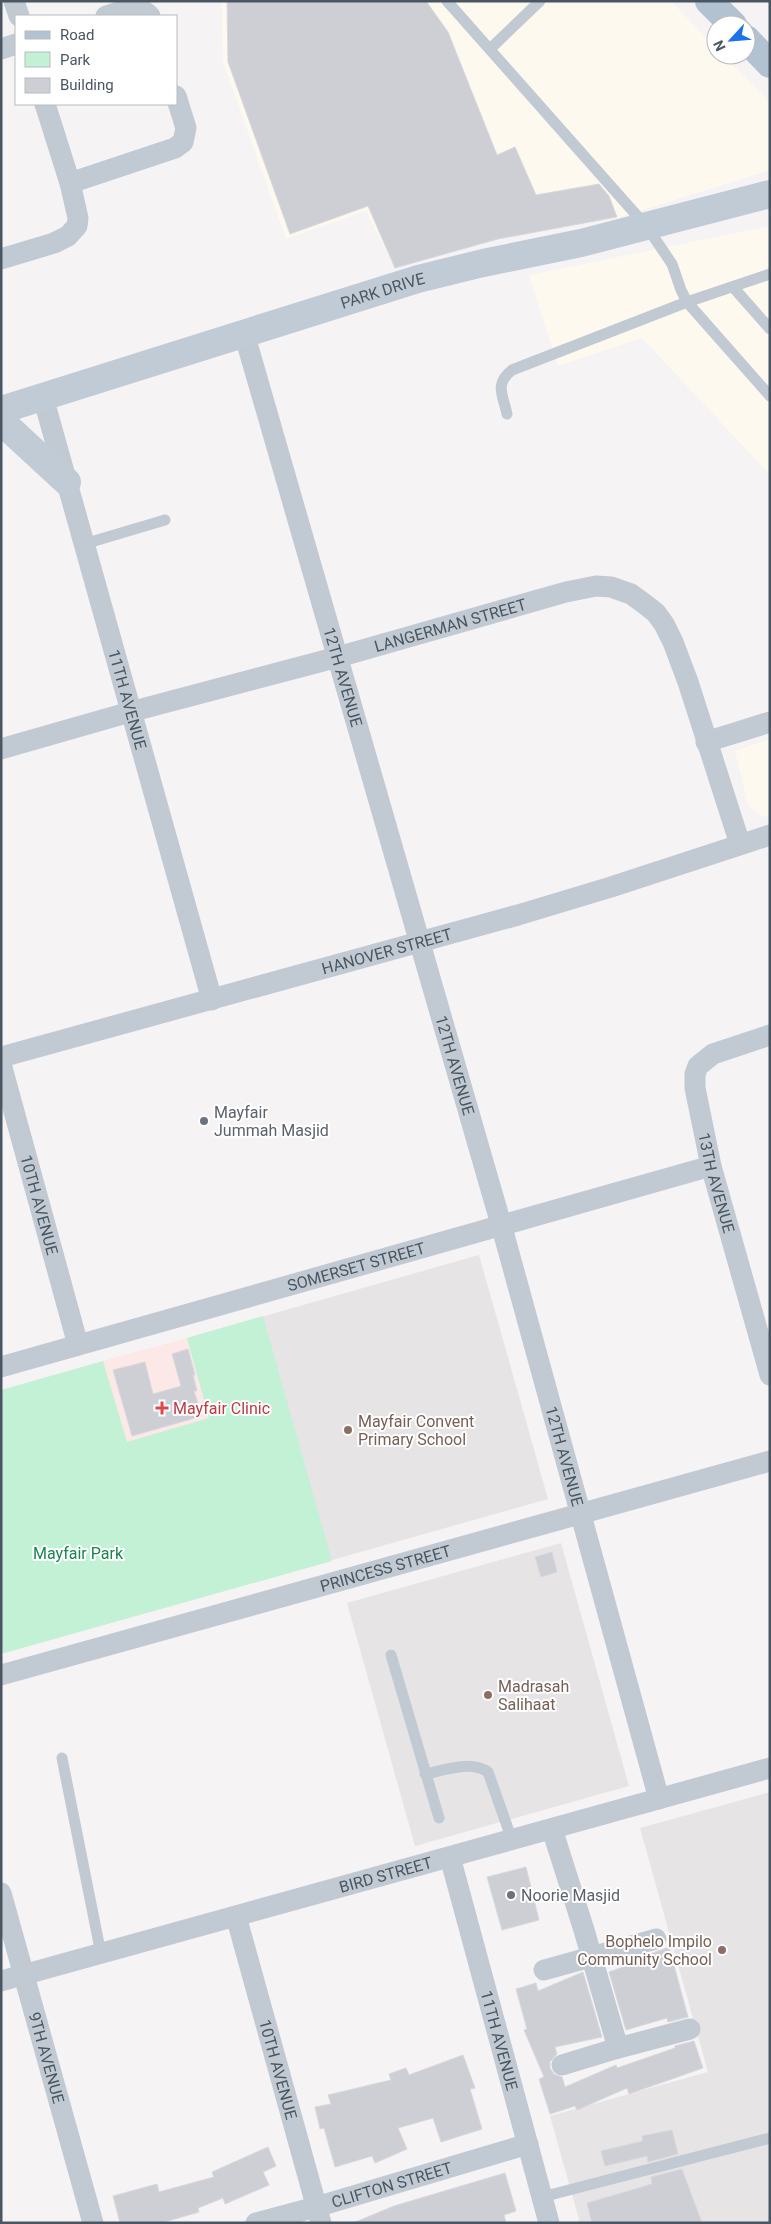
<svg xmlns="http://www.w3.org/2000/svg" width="771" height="2224" viewBox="0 0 771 2224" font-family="Roboto,sans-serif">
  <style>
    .commercial { fill: #fdf9ef }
    .education { fill: #e6e4e5 }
    .medical { fill: #fce8e6 }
    .green { fill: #c3f1d5 }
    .building { fill: #cdcfd5; stroke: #d7d9de }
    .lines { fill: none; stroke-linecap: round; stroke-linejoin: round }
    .lane { stroke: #c1cad2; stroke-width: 11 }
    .street { stroke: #c1cad2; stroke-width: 21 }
    .secondary { stroke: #c1cbd6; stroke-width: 28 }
    .primary { stroke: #b3c2d1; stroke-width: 28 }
    .worship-dot { fill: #6b7280; stroke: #fff; stroke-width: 2 }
    .health-dot { fill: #e0444e; stroke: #fff; stroke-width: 2 }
    .education-dot { fill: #8d6e63; stroke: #fff; stroke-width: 2 }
    .labels { text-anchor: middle; stroke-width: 4; stroke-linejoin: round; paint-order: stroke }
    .street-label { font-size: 16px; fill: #4a5661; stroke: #fff }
    .worship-label { font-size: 16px; fill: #5b616d; stroke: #fff; text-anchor: start }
    .health-label { font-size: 16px; fill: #be3a42; stroke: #fff; text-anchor: start }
    .education-label { font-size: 16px; fill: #785e54; stroke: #fff; text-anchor: start }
    .park-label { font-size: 16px; fill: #17864f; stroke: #fff }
  </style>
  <rect width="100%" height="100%" fill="#f5f3f3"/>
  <!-- commercial -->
  <g class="commercial">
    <polygon points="222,1 671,1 716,48 716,55 723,55 770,102 770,170 617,218 498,239 395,268 366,211 286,239 223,62"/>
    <polygon points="770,226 770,475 642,338 558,366 529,275"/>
    <polygon points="770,739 770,816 763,817 748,805 735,751"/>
  </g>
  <!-- education -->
  <g class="education">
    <polygon points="479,1255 548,1499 173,1605 126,1442 209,1418 187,1338"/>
    <polygon points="561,1543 629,1786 415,1846 347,1603"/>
    <polygon points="770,1792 770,2223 580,2223 550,2116 708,2072 640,1828"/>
  </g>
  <!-- medical -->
  <polygon class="medical" points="187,1338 210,1418 126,1442 103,1361"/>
  <!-- green -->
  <polygon class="green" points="263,1316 332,1561 1,1654 1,1390 103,1361 127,1442 209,1418 187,1338"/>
  <!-- building -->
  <g class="building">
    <polygon points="227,1 426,1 448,32 497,155 515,147 536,195 599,184 609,196 617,217 498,239 395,268 368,206 290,234 228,62"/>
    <polygon points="188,1349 195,1375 193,1375 197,1391 194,1391 202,1416 132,1436 113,1370 145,1362 153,1394 181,1386 172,1354"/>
    <polygon points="552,1552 557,1572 541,1577 535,1557"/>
    <polygon points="526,1867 539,1920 502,1930 487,1877"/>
    <polygon points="669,1947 688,2017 668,2022 667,2018 626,2030 609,1972 651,1957 650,1954"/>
    <polygon points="583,1972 602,2037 555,2047 557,2054 550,2062 550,2068 554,2074 562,2077 565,2087 616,2065 617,2068 675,2048 675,2046 694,2041 703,2068 629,2094 627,2088 577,2110 575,2106 550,2114 539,2079 544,2077 524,2030 527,2029 516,1989 536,1983 538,1991"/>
    <polygon points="463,2055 475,2088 470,2089 482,2129 441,2142 433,2118 398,2128 407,2149 375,2163 372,2156 335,2167 324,2128 320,2129 315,2107 331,2104 328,2095 391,2080 389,2074 406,2068 409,2075"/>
    <polygon points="672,2130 678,2154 648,2162 647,2156 605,2166 601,2151 643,2141 642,2136"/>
    <polygon points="268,2147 276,2166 263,2172 269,2185 225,2204 223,2198 198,2208 199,2212 161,2223 120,2223 113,2196 157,2184 159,2192 214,2177 212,2172"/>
    <polygon points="682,2169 702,2223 592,2223 587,2203 652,2184 651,2177"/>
    <polygon points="505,2173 516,2211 504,2215 506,2223 353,2223 394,2206"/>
  </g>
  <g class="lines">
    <!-- lane -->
    <g class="lane">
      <polyline points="447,1 647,227 672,264 681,290 687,302 770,396"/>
      <polyline points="490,49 540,1"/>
      <polyline points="733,287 770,329"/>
      <path d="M507,414c-4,-19 -13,-30 5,-44l175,-68 83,-28"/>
      <polyline points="84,544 165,520"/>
      <polyline points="391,1655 439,1818"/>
      <polyline points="62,1758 101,1954"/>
      <path d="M425,1774c20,-4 46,-14 63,-2l24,68"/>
      <polyline points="542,2197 770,2138"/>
    </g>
    <!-- street -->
    <g class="street">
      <polyline points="14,1 19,16"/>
      <path d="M106,16c13,-4 33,-13 44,0"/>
      <polyline points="1,49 16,44"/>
      <polyline points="70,183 175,148 183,142 186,128 176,96"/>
      <polyline points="1,259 54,243 68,236 77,226 78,218 70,183 45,104"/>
      <path id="s1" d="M244,333l257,891 158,575"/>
      <path id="s2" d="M43,397l169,603"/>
      <polyline points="706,742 770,722"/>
      <path id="s3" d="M1,749l129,-37 208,-55 228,-65 30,-6 15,1 20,7 15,11 10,8 8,11 9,18 15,40 52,162"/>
      <path id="s4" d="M770,1035l-57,19 -15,12 -3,8v14l16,78 59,209"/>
      <path id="s5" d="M1,1057l517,-142 93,-28 159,-52"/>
      <path id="s6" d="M1,1064l77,281"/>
      <path id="s7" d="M1,1367l710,-201"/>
      <path id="s8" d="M1,1675l769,-214"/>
      <polyline points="552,1829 584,1930 618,2048 690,2029"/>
      <path id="s9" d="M450,1857l99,366"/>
      <path id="s10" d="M1,1893l92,330"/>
      <path id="s11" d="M236,1916l85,307"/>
      <polyline points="544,1970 656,1939"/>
      <path id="s12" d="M1,1981l769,-213"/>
      <polyline points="562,2065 618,2048"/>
      <path id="s13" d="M256,2223l60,-16 212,-63"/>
    </g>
    <!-- secondary -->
    <g class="secondary">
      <path id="s14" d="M1,410l417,-131 65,-16 98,-20 189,-49"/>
      <polyline points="1,421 67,482"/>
    </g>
    <!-- primary -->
    <g class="primary">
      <polyline points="709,1 733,25"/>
      <polyline points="746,39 770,64"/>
    </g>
  </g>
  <!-- markers -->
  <g class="worship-dot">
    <circle cx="204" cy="1121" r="5"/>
    <circle cx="511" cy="1895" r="5"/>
  </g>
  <path class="health-dot" d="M159.5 1400.5h5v5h5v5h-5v5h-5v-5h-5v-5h5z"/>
  <g class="education-dot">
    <circle cx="348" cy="1430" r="5"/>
    <circle cx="488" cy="1695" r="5"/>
    <circle cx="722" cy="1950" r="5"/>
  </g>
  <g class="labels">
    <!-- street labels -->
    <g class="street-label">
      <text dy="6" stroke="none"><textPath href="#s14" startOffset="400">PARK DRIVE</textPath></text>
      <text dy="6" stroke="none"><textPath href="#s3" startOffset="466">LANGERMAN STREET</textPath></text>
      <text dy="6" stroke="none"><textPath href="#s1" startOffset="358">12TH AVENUE</textPath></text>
      <text dy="6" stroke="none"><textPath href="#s2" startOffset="314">11TH AVENUE</textPath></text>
      <text dy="6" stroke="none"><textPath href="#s5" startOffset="400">HANOVER STREET</textPath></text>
      <text dy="6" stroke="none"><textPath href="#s1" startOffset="762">12TH AVENUE</textPath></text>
      <text dy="6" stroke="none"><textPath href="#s4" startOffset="199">13TH AVENUE</textPath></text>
      <text dy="6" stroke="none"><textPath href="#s6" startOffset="146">10TH AVENUE</textPath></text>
      <text dy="6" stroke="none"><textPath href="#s7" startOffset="369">SOMERSET STREET</textPath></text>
      <text dy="6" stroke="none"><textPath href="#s1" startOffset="1168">12TH AVENUE</textPath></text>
      <text dy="6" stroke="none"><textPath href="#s8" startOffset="399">PRINCESS STREET</textPath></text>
      <text dy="6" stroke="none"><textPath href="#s12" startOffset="399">BIRD STREET</textPath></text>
      <text dy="6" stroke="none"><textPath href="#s9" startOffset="190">11TH AVENUE</textPath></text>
      <text dy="6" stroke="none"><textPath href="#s10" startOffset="171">9TH AVENUE</textPath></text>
      <text dy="6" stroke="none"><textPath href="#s11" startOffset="159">10TH AVENUE</textPath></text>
      <text dy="6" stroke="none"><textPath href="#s13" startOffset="141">CLIFTON STREET</textPath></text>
    </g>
    <!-- worship labels -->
    <g class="worship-label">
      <text x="214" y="1118">Mayfair<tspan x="214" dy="18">Jummah Masjid</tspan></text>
      <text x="521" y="1901">Noorie Masjid</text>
    </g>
    <!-- health labels -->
    <g class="health-label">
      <text x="173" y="1414">Mayfair Clinic</text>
    </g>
    <!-- education labels -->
    <g class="education-label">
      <text x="358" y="1427">Mayfair Convent<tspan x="358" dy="18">Primary School</tspan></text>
      <text x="498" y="1692">Madrasah<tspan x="498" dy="18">Salihaat</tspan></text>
      <text x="712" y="1947" text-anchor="end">Bophelo Impilo<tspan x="712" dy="18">Community School</tspan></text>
    </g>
    <!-- park labels -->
    <g class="park-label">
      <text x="78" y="1559">Mayfair Park</text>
    </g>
  </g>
  <!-- border -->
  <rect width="771" height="2224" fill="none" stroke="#4a5661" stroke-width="5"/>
  <!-- legend -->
  <rect x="15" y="15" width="162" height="90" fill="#ffffff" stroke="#b7bbc0"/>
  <rect x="25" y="31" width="25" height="8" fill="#b3c2d1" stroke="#b7bbc0"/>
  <text x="60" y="40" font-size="15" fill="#4a5661">Road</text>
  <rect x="25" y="52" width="25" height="15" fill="#c3f1d5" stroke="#b7bbc0"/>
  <text x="60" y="65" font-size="15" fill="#4a5661">Park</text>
  <rect x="25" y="78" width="25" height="15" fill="#cdcfd5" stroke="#b7bbc0"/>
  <text x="60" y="90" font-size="15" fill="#4a5661">Building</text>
  <!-- north arrow -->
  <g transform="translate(731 40) rotate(244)"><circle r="24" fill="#ffffff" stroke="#b7bbc0"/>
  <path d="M0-4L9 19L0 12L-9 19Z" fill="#1a73e8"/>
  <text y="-8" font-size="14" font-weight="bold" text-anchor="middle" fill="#4a5661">N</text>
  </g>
</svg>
